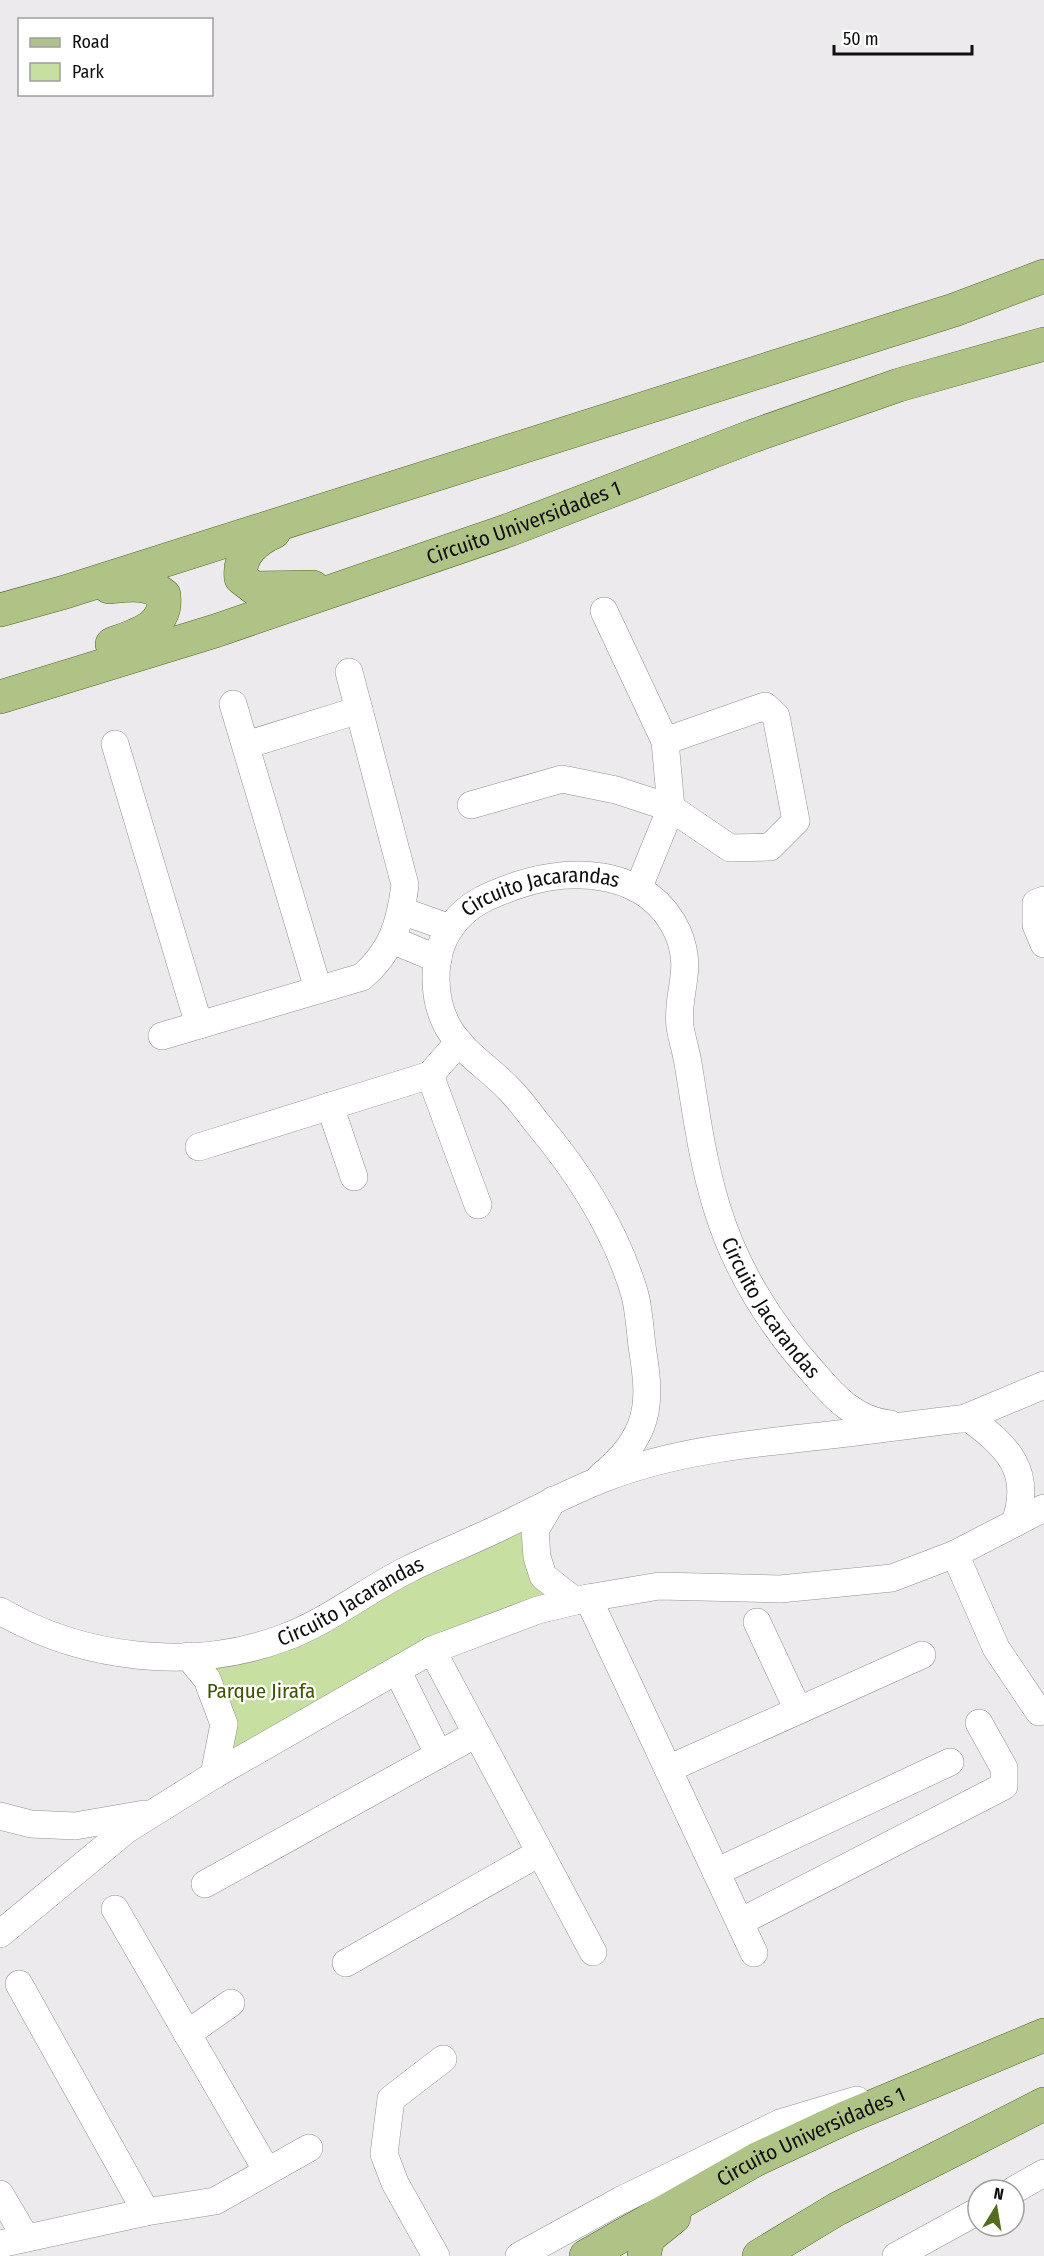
<svg xmlns="http://www.w3.org/2000/svg" width="1044" height="2256" viewBox="0 0 1044 2256" font-family="'Fira Sans Condensed',sans-serif">
  <style>
    .green { fill: #c7dfa1 }
    .lines { fill: none; stroke-linecap: round; stroke-linejoin: round }
    .minor-casing { stroke: #949294; stroke-width: 28 }
    .major-casing { stroke: #556a29; stroke-width: 34 }
    .minor { stroke: #fff; stroke-width: 27 }
    .major { stroke: #afc386; stroke-width: 33 }
    .labels { text-anchor: middle; stroke-width: 4.5; stroke-linejoin: round; paint-order: stroke }
    .street-label { font-size: 21px; fill: #100f10; stroke: #fff }
    .park-label { font-size: 21px; fill: #3e5402; stroke: #fff }
  </style>
  <rect width="100%" height="100%" fill="#eceaec"/>
  <!-- green -->
  <polygon class="green" points="553,1500 537,1557 575,1601 538,1610 214,1775 220,1717 188,1656 241,1649"/>
  <g class="lines">
    <defs>
      <g id="minor">
        <polyline points="604,611 665,741 671,808 638,889"/>
        <polyline points="233,704 318,989"/>
        <polyline points="115,744 199,1025"/>
        <polyline points="246,745 359,710"/>
        <polyline points="471,805 562,779 616,790 671,808 730,848 770,847 796,821 776,716 765,706 665,741"/>
        <polyline points="1044,900 1036,903 1036,925 1044,944"/>
        <polyline points="402,911 450,928"/>
        <polyline points="392,940 438,959"/>
        <path d="M162,1036l200,-59c30,-26 38,-53 43,-92l-56,-213"/>
        <polyline points="430,1075 478,1205"/>
        <polyline points="330,1106 354,1177"/>
        <polyline points="199,1147 430,1075 459,1042"/>
        <polyline points="963,1419 1044,1385"/>
        <path id="s1" d="M600,1477c18,-15 32,-29 41,-51 10,-25 5,-55 1,-80 -2,-17 -3,-35 -7,-51 -19,-65 -55,-121 -98,-172 -9,-12 -18,-24 -28,-34 -19,-20 -43,-34 -58,-57 -19,-29 -21,-76 0,-105 16,-24 41,-33 67,-42 57,-19 132,-15 160,48 16,39 -2,58 2,94 2,12 6,24 8,36 8,49 14,97 29,145 18,60 54,118 96,164 21,25 42,48 77,52"/>
        <polyline points="553,1500 535,1530 537,1557 543,1576 575,1601"/>
        <polyline points="1015,1523 1044,1508"/>
        <polyline points="955,1554 996,1648 1039,1712"/>
        <polyline points="588,1598 754,1953"/>
        <path id="s2" d="M0,1611c83,48 192,61 283,27 45,-16 83,-48 126,-69 32,-16 66,-29 98,-45 32,-16 64,-33 98,-46 69,-27 143,-34 216,-42 49,-5 99,-13 148,-18 39,29 64,53 46,105l-60,31 -63,24 -112,11 -121,-3 -71,12 -50,12 -106,40 -218,125 -88,55 -126,104"/>
        <polyline points="757,1622 798,1710"/>
        <polyline points="432,1650 593,1952"/>
        <polyline points="188,1656 207,1679 224,1724 214,1775"/>
        <polyline points="397,1670 439,1755"/>
        <polyline points="668,1769 922,1655"/>
        <polyline points="0,1816 31,1824 75,1826 144,1814"/>
        <polyline points="716,1872 950,1762"/>
        <polyline points="205,1884 476,1734"/>
        <polyline points="115,1909 267,2171"/>
        <polyline points="740,1922 1004,1786 1004,1768 979,1723"/>
        <polyline points="346,1963 539,1853"/>
        <polyline points="19,1984 146,2212"/>
        <polyline points="187,2034 231,2003"/>
        <polyline points="1014,2190 1044,2173"/>
        <polyline points="0,2194 26,2238"/>
        <polyline points="0,2244 146,2212 215,2201 309,2148"/>
        <polyline points="436,2256 395,2183 384,2154 391,2099 443,2059"/>
        <polyline points="519,2256 621,2200 780,2123 857,2100"/>
        <polyline points="896,2256 978,2211"/>
      </g>
      <g id="major">
        <path d="M274,532c-19,8 -36,24 -33,46l13,10 59,-1"/>
        <path d="M109,587c20,-2 39,-5 55,8 4,32 -27,40 -52,49"/>
        <polyline points="0,610 65,592 954,310 1044,276"/>
        <path id="s3" d="M0,697l215,-66 294,-101 244,-94 146,-51 145,-41"/>
        <path id="s4" d="M586,2256l171,-97 88,-41 199,-83"/>
        <polyline points="644,2256 648,2238 674,2217"/>
        <polyline points="759,2256 837,2209 1044,2104"/>
      </g>
    </defs>
    <!-- minor casing -->
    <use href="#minor" class="minor-casing"/>
    <!-- major casing -->
    <use href="#major" class="major-casing"/>
    <!-- minor -->
    <use href="#minor" class="minor"/>
    <!-- major -->
    <use href="#major" class="major"/>
  </g>
  <g class="labels">
    <!-- street labels -->
    <g class="street-label">
      <text dy="7" stroke="none"><textPath href="#s3" startOffset="552">Circuito Universidades 1</textPath></text>
      <text dy="7" stroke="none"><textPath href="#s1" startOffset="736">Circuito Jacarandas</textPath></text>
      <text dy="7" stroke="none"><textPath href="#s1" startOffset="1293">Circuito Jacarandas</textPath></text>
      <text dy="7" stroke="none"><textPath href="#s2" startOffset="370">Circuito Jacarandas</textPath></text>
      <text dy="7" stroke="none"><textPath href="#s4" startOffset="255">Circuito Universidades 1</textPath></text>
    </g>
    <!-- park labels -->
    <g class="park-label">
      <text x="261" y="1698">Parque Jirafa</text>
    </g>
  </g>
  <!-- legend -->
  <rect x="18" y="18" width="195" height="78" fill="#ffffff" stroke="#9f9f9f" stroke-width="1.5"/>
  <rect x="30" y="38" width="30" height="9" fill="#afc386" stroke="#9f9f9f" stroke-width="1.5"/>
  <text x="72" y="48" font-size="18" fill="#100f10">Road</text>
  <rect x="30" y="63" width="30" height="18" fill="#c7dfa1" stroke="#9f9f9f" stroke-width="1.5"/>
  <text x="72" y="78" font-size="18" fill="#100f10">Park</text>
  <!-- north arrow -->
  <g transform="translate(996 2208) rotate(11)"><circle r="28" fill="#ffffff" stroke="#9f9f9f" stroke-width="1.5"/>
  <path d="M0-4.5L10 22L0 15L-10 22Z" fill="#536c1d"/>
  <text y="-9" font-size="16" font-weight="bold" text-anchor="middle" fill="#100f10">N</text>
  </g>
  <!-- scale -->
  <path d="M834 45v9h138v-9" fill="none" stroke="#100f10" stroke-width="3"/>
  <text x="843" y="45" font-size="18" fill="#100f10" stroke="#ffffff" stroke-width="4.5" paint-order="stroke">50 m</text>
</svg>
